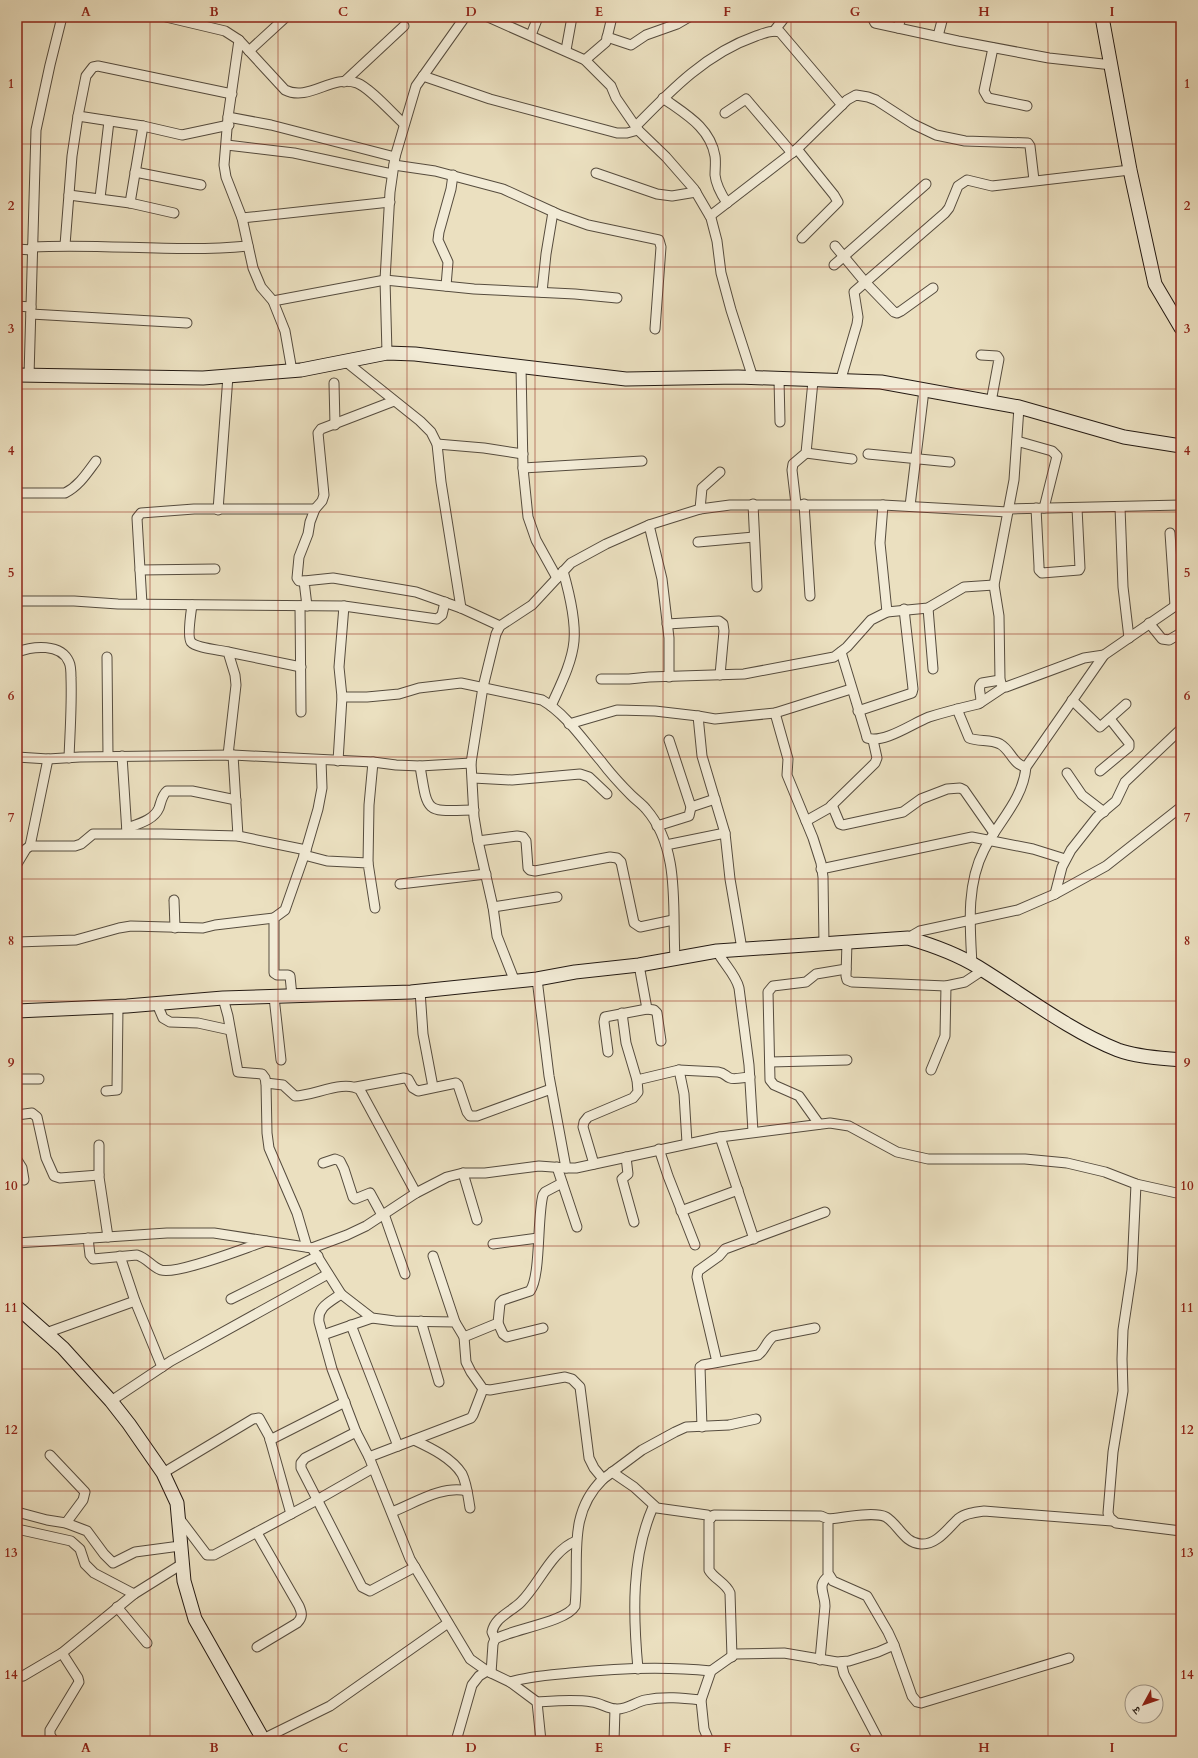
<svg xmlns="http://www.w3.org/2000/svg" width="1198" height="1758" viewBox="0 0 1198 1758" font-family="Cardo,'Noto Serif Devanagari',serif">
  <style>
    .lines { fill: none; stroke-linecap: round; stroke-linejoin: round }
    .street-casing { stroke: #564c3e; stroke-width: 11 }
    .secondary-casing { stroke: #241a13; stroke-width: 15 }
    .street { stroke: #f2ebd6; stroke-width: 9 }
    .secondary { stroke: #f2ebd6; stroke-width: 13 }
    .grid { fill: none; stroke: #8f2418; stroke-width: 1; stroke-opacity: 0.55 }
    .neatline { fill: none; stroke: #8f2418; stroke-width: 1.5 }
    .grid-label { font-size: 13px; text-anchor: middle; font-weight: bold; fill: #8f2418 }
  </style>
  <rect width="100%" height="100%" fill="#ebe0c0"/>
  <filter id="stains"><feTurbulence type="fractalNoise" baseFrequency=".005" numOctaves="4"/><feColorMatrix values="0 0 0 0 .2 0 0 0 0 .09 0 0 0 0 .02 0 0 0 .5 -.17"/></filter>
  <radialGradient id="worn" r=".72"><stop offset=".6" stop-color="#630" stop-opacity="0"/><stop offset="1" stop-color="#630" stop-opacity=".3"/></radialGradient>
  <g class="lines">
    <defs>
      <g id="street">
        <polyline points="166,17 225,31 239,40 228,117 224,165 226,177 242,218 253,268 261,287 273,301 285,331 292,371"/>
        <polyline points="488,17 585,60 611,86 616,98 638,130 666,157 694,189 711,218 717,241 721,273 731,310 753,378"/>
        <polyline points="873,17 873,19 875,23 958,41 1049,58 1112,65"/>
        <polyline points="898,28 901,17"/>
        <polyline points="774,31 785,17"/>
        <polyline points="531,35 538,17"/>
        <polyline points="938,36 943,17"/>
        <polyline points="607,37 631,45 646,35 677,24 689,17"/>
        <path d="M239,40l46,50c24,12 47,-16 72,-7 13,5 35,30 47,41"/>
        <polyline points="993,48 984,91 988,98 1027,106"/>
        <polyline points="566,50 572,17"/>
        <polyline points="249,51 286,17"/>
        <polyline points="585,60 606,42 612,17"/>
        <polyline points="423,76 490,99 617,133 627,133 638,130"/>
        <polyline points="344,82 404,26"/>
        <path d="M663,98c22,16 47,29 52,58 1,6 0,13 0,19 1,10 6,19 12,28"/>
        <polyline points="725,113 746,99 792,153"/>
        <polyline points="78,116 143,126 182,135 229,125"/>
        <polyline points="228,117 271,125 395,157"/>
        <path d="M636,126c36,-37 71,-73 120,-90 9,-3 15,-6 24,-4l62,73"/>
        <polyline points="227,145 294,153 392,174"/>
        <polyline points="797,149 847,100 856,95 868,97 876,100 913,124 936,135 965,141 1028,143 1030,146 1034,180"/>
        <polyline points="394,165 435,171 503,189 560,215 588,225 659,240 661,247 655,329"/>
        <polyline points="135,172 201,185"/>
        <polyline points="596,173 657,194 672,196 696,192"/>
        <polyline points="69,195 130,203 174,213"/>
        <polyline points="100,198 109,121"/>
        <polyline points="130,203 143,126"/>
        <polyline points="710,216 797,149 834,195 838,202 802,238"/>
        <polyline points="242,218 390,202"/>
        <polyline points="65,245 72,156 78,116 86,76 93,67 98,66 232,94"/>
        <polyline points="835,246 865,282 894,312 897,313 901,311 933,288"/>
        <path d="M32,247c72,-4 144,6 216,-1"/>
        <polyline points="17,249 32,250"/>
        <polyline points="834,265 926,184"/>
        <polyline points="446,286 448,262 438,240 439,232 451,189 453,175"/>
        <polyline points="542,292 546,254 553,212"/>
        <polyline points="273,301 385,280 474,289 575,294 617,298"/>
        <polyline points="17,306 31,307"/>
        <polyline points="31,314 187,323"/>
        <polyline points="387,353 385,280 390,192 395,157 416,86 465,17"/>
        <polyline points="981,355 997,356 999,359 991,402"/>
        <polyline points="345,361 420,421 431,432 437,444 441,482 461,608"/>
        <polyline points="521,367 523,468 528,517 536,540 557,578"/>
        <polyline points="29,376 36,130 50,65 62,17"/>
        <polyline points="779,379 780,422"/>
        <polyline points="840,382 857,324 858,317 854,292 945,213 949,208 958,186 967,180 992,186 1130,170"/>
        <polyline points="334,383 335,425"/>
        <polyline points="1019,407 1014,480 994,585 999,616 1000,680 1002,686 1006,687 1084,658 1104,655"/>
        <polyline points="1017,441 1052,451 1057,456 1044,508"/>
        <polyline points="437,444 484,448 523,454"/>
        <polyline points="806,453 852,459"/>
        <polyline points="868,454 950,462"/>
        <polyline points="523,468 642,461"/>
        <path d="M17,493h48c14,-7 22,-20 31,-32"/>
        <polyline points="753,504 757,587"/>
        <polyline points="796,504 792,470 793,464 806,453 813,381"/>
        <polyline points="804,504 810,596"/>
        <polyline points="883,505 880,543 887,612"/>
        <polyline points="910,506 924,390"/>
        <polyline points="1120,507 1123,587 1129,638"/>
        <polyline points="1036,508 1039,566 1039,570 1042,573 1079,570 1080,568 1077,508"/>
        <polyline points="700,509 702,488 720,472"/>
        <polyline points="1009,509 1181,505"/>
        <polyline points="218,510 228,376"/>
        <polyline points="649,525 662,579 669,638 669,677"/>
        <polyline points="1170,533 1175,606"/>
        <polyline points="698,542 754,537"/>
        <polyline points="140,570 215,569"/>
        <polyline points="304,581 299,581 297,578 299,557 308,534 310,522 315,509 322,501 324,495 318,433 321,429 394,401"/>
        <polyline points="17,601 74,601 118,604 344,606 437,619 442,615 445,602"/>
        <polyline points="142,604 137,518 141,513 194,509 315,509"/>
        <path d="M192,605c-1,7 -5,32 -1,37 5,6 29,8 37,10l7,23 1,10 -8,70"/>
        <polyline points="300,606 301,712"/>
        <polyline points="307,606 304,581 333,578 416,592 461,608 500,626"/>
        <polyline points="928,608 933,669"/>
        <polyline points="1149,623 1162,639 1169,640 1181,633"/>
        <polyline points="667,624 719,621 723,624 724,631 720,675"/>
        <path d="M17,652c16,-6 44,-9 52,10 2,4 2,11 2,16 1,26 -1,53 -2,80"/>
        <polyline points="228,652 301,667"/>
        <path d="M841,652l25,82 1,4c17,6 46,-15 62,-21 16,-5 32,-9 49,-13l2,-1c3,-7 -4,-15 2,-20l18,-3"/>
        <polyline points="107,657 108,756"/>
        <polyline points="601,679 629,679 649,677 744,674 834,657 847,647 871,620 887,612 928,608 964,587 994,585"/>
        <path d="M342,697h25l32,-3 20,-6 42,-5 81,17c24,14 41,40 59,61 9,12 19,23 30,34 5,5 11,9 15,14 35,40 26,100 29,149"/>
        <polyline points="1072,700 1100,727 1126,704"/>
        <polyline points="980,703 1004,687"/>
        <path d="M551,706c9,-20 21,-43 23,-65 2,-22 -5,-49 -11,-70"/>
        <path d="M957,709l12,29c10,4 21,1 31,6 11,6 13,21 26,23"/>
        <polyline points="858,711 912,693 913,689 904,609"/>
        <polyline points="775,713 788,759 787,775 813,838 821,863 823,877 824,944"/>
        <polyline points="698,716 702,756 725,833"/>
        <polyline points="569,724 617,710 655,711 698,716 715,719 775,713 851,689"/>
        <polyline points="233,755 238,836"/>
        <polyline points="122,756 127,833"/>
        <polyline points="17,757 48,759 80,757 233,755 373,762 396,765 420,766 471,763"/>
        <polyline points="338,761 342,697 339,667 344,606"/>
        <path d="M420,766c8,49 5,45 54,44"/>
        <polyline points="1100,771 1129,747 1129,743 1110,719"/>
        <polyline points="1067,773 1082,795 1104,812"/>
        <polyline points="473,778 512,780 580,774 589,777 607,794"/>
        <polyline points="832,805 840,824 843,825 903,812 921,799 947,789 960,788 964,790 994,833"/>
        <polyline points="691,807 715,799"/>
        <polyline points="806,821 829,808 875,763 877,758 873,740"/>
        <polyline points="657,826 689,816 691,807 669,740"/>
        <path d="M127,828c11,-4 27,-8 32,-20 2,-6 3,-13 8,-17h25l44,9"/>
        <polyline points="478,841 517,836 523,837 526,841 528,868 530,870 535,871 610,857 617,858 621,862 634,923 640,927 673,920"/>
        <polyline points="666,845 725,833 730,879 742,949"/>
        <polyline points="30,846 48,759"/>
        <polyline points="304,855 327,861 368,863 375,908"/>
        <polyline points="368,863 369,805 373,762"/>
        <polyline points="17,864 26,849 30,846 75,846 81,844 93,834 162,834 238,836 306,850"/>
        <polyline points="821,869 972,837 1033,849 1065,859"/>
        <polyline points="400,884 486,874"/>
        <polyline points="1055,894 1062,867 1071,850 1097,817 1116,801 1125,782 1181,729"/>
        <polyline points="174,900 175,928"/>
        <polyline points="493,907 557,897"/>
        <polyline points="908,938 920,931 1018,910 1055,894 1106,866 1181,807"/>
        <polyline points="17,942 76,940 119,928 131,926 203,928 215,925 274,918"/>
        <polyline points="847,942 846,976 847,980 852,982 946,986 965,982 983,970"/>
        <path d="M717,951c6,12 19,24 22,37l10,77 4,67"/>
        <path d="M972,964c-2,-37 -6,-79 12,-114 14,-28 39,-50 42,-83l78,-112 77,-53"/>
        <polyline points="639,965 647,1009 654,1010 657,1013 661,1041"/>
        <polyline points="537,979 549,1076 566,1168 576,1168 720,1137 830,1123 849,1126 897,1152 928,1159 1025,1159 1067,1163 1105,1172 1136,1184 1181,1194"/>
        <polyline points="515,982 497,936 493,907 478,841 474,817 471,763 483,687 496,634 500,626 532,605 571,563 606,544 649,525 700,509 730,505 883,505 1008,512"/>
        <polyline points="420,991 423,1034 433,1087"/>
        <polyline points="292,996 290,976 288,975 277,975 274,973 274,918 285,910 306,850 318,809 322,788 321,760"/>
        <polyline points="274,997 281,1060"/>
        <path d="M223,998l5,18 10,56 24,2 3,4 1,5 17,2 12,11c19,0 49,-17 65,-6l56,103"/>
        <polyline points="157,1004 163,1018 170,1022 198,1023 230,1030"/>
        <polyline points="608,1052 604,1022 605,1017 647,1009"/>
        <polyline points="770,1062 847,1060"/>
        <polyline points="679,1070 684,1094 687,1143"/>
        <polyline points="931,1070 945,1036 946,986"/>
        <polyline points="17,1079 39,1079"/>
        <path d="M637,1080l42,-10 39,2c7,1 7,4 12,6 5,2 14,-1 20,-1"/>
        <polyline points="266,1083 267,1133 269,1148 297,1213 307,1247"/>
        <polyline points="356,1087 404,1078 408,1079 413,1088 418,1091 456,1083 458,1085 467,1112 470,1116 477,1116 551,1089"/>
        <polyline points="106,1091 117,1090 118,1006"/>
        <polyline points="17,1115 32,1113 37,1117 46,1158 54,1176 60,1178 99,1175"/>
        <polyline points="819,1124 799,1096 774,1085 770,1080 768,992 773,986 806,982 816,974 846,969"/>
        <polyline points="720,1137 754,1239"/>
        <polyline points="99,1145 99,1177 108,1237"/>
        <polyline points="659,1149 668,1176 695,1245"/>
        <polyline points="626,1157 628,1174 622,1179 634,1222"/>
        <polyline points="17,1160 22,1168 24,1180"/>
        <polyline points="323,1163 335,1159 340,1161 344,1169 353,1197 355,1199 370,1193 382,1215"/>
        <polyline points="594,1164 583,1127 584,1122 588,1117 633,1098 638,1092 637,1080 626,1043 622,1013"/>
        <polyline points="557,1167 577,1227"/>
        <path d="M566,1168l-27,-2 -54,7h-22l-16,4 -31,16 -50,33 -19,9 -35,13 29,46c-11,8 -24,13 -22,28l13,47 24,63 13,25 41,102 60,100 17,12 23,11 27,20c18,-1 37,-3 55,0 8,1 17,7 24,7 10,1 20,-7 29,-9 19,-4 38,-2 56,0"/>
        <polyline points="463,1173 477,1220"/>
        <polyline points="1136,1184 1132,1270 1123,1330 1122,1359 1123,1391 1113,1452 1108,1513 1110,1518 1116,1523 1181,1531"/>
        <polyline points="681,1211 738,1190"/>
        <polyline points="384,1214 405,1274"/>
        <path d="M88,1238l2,17 3,4 44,-4c10,3 15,12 24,15 17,5 86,-23 105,-29"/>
        <polyline points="17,1243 167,1233 214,1233 312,1248"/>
        <polyline points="493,1244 538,1238"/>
        <polyline points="120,1256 135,1301 162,1367"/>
        <polyline points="433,1256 455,1322"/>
        <path d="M341,1294l31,24 23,3 60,1 9,15 2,25 5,10 12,17 7,1 75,-13 7,2 8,8 9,71 5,10 9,11c-37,36 -23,81 -28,127 -9,16 -62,23 -80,33l-2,5 -2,29"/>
        <polyline points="231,1299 318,1256"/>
        <polyline points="421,1321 439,1382"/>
        <polyline points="498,1323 503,1334 507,1337 543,1328"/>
        <polyline points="351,1325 398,1446"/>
        <polyline points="46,1333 135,1301"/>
        <polyline points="323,1335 372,1318"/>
        <path d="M464,1337l34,-14 2,-20 3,-3 27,-9c11,-15 7,-74 13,-96l2,-3 17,-9"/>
        <polyline points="717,1362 697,1277 698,1271 719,1256 725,1249 825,1212"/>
        <polyline points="111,1401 171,1361 328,1274"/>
        <path d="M702,1427l-2,-60 3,-2 55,-10c7,-5 9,-15 16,-19l41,-8"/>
        <polyline points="356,1432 305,1458 301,1463 301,1468 362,1587 370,1591 415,1567"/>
        <polyline points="270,1440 345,1402"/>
        <path d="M414,1440c17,8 38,18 48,34 5,10 6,23 8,34"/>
        <polyline points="50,1455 85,1492 83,1500 66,1523"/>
        <polyline points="369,1457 471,1418 473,1415 483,1389"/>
        <polyline points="612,1472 634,1487 657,1508 707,1515 711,1518"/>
        <polyline points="163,1473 253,1419 259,1418 269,1436 291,1514"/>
        <polyline points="603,1479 642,1450 675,1432 686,1427 729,1425 756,1419"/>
        <polyline points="17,1512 47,1520 66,1523 87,1531 104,1554 113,1563 135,1552 180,1546"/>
        <path d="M392,1512c23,-9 50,-27 75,-21"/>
        <polyline points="179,1518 207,1555 214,1555 317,1500 373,1468"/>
        <path d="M828,1519c15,-1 45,-8 58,-2 13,8 18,26 35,27 16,1 27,-16 37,-25 7,-6 18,-7 26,-8l128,10"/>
        <polyline points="17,1529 71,1541 80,1549 85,1564 94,1573 134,1594"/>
        <path d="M257,1533l42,73c3,7 4,11 -2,17l-40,24"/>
        <polyline points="117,1607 147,1643"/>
        <path d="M495,1639l-3,-7c3,-15 19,-20 29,-30 19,-19 30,-51 55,-61"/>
        <path d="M732,1657l-2,-64c-4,-10 -16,-14 -21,-23v-49l3,-5 2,-1 107,1 7,3v54l5,8 34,15 21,36 6,13"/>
        <path d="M820,1660l5,-54c0,-13 -9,-21 4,-30"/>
        <polyline points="841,1662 844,1674 879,1741"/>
        <path d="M638,1669c-5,-54 -7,-112 15,-162"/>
        <polyline points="17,1677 23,1676 62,1653 134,1594 182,1564"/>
        <path d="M510,1682c20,-6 40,-7 60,-9 47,-5 95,-7 141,-2"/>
        <polyline points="537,1702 541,1741"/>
        <polyline points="263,1739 330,1706 448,1623"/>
        <polyline points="54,1741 50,1735 50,1730 79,1682 78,1678 62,1653"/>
        <polyline points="456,1741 472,1685 479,1676 487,1671"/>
        <polyline points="614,1741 615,1709"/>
        <polyline points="709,1741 704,1729 701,1700 711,1671 735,1654 784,1653 837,1662 849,1661 878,1652 894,1645 912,1696 917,1702 921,1703 1069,1658"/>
      </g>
      <g id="secondary">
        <polyline points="1102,17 1130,170 1155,284 1181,328"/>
        <polyline points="17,375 203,378 301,370 387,353 415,354 626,379 738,377 881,382 1019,407 1124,437 1181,446"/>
        <path d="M17,1011l110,-5 96,-8 188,-6 126,-13 38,-7 64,-7 78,-14 191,-13c24,7 49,16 70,29 44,27 92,64 140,83 19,7 43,8 63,10"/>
        <polyline points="17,1307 63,1348 111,1401 129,1424 163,1473 177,1503 184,1581 195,1619 264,1741"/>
      </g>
    </defs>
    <!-- street casing -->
    <use href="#street" class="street-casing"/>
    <!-- secondary casing -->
    <use href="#secondary" class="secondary-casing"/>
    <!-- street -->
    <use href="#street" class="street"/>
    <!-- secondary -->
    <use href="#secondary" class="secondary"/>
  </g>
  <!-- grid -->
  <path class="grid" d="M150,17v1724M278,17v1724M407,17v1724M535,17v1724M663,17v1724M791,17v1724M920,17v1724M1048,17v1724M17,144h1164M17,267h1164M17,389h1164M17,512h1164M17,634h1164M17,757h1164M17,879h1164M17,1001h1164M17,1124h1164M17,1246h1164M17,1369h1164M17,1491h1164M17,1614h1164"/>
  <!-- margin -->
  <rect width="1198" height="1758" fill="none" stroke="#ebe0c0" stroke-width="44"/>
  <!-- north arrow -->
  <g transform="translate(1144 1704) rotate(230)"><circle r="19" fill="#f2ebd6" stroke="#a09788"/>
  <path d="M0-3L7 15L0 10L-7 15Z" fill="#8f2418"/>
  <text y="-6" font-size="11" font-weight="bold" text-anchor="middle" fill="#241a13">उ</text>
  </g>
  <rect x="22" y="22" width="1154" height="1714" class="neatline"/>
  <g class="grid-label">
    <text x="86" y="16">A</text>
    <text x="214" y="16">B</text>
    <text x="343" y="16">C</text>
    <text x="471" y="16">D</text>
    <text x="599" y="16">E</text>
    <text x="727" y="16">F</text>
    <text x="855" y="16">G</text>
    <text x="984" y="16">H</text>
    <text x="1112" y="16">I</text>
    <text x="11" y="88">1</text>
    <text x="1187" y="88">1</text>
    <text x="11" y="210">2</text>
    <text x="1187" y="210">2</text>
    <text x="11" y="333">3</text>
    <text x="1187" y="333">3</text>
    <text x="11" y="455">4</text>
    <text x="1187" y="455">4</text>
    <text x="11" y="577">5</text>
    <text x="1187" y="577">5</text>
    <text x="11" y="700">6</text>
    <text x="1187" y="700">6</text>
    <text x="11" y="822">7</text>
    <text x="1187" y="822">7</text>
    <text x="11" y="945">8</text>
    <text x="1187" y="945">8</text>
    <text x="11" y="1067">9</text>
    <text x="1187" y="1067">9</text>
    <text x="11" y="1190">10</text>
    <text x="1187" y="1190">10</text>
    <text x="11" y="1312">11</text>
    <text x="1187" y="1312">11</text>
    <text x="11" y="1434">12</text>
    <text x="1187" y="1434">12</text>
    <text x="11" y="1557">13</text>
    <text x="1187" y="1557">13</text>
    <text x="11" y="1679">14</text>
    <text x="1187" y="1679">14</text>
    <text x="86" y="1752">A</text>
    <text x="214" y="1752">B</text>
    <text x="343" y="1752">C</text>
    <text x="471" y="1752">D</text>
    <text x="599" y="1752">E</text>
    <text x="727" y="1752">F</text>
    <text x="855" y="1752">G</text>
    <text x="984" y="1752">H</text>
    <text x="1112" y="1752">I</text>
  </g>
  <rect width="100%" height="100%" filter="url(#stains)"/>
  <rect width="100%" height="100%" fill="url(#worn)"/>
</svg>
